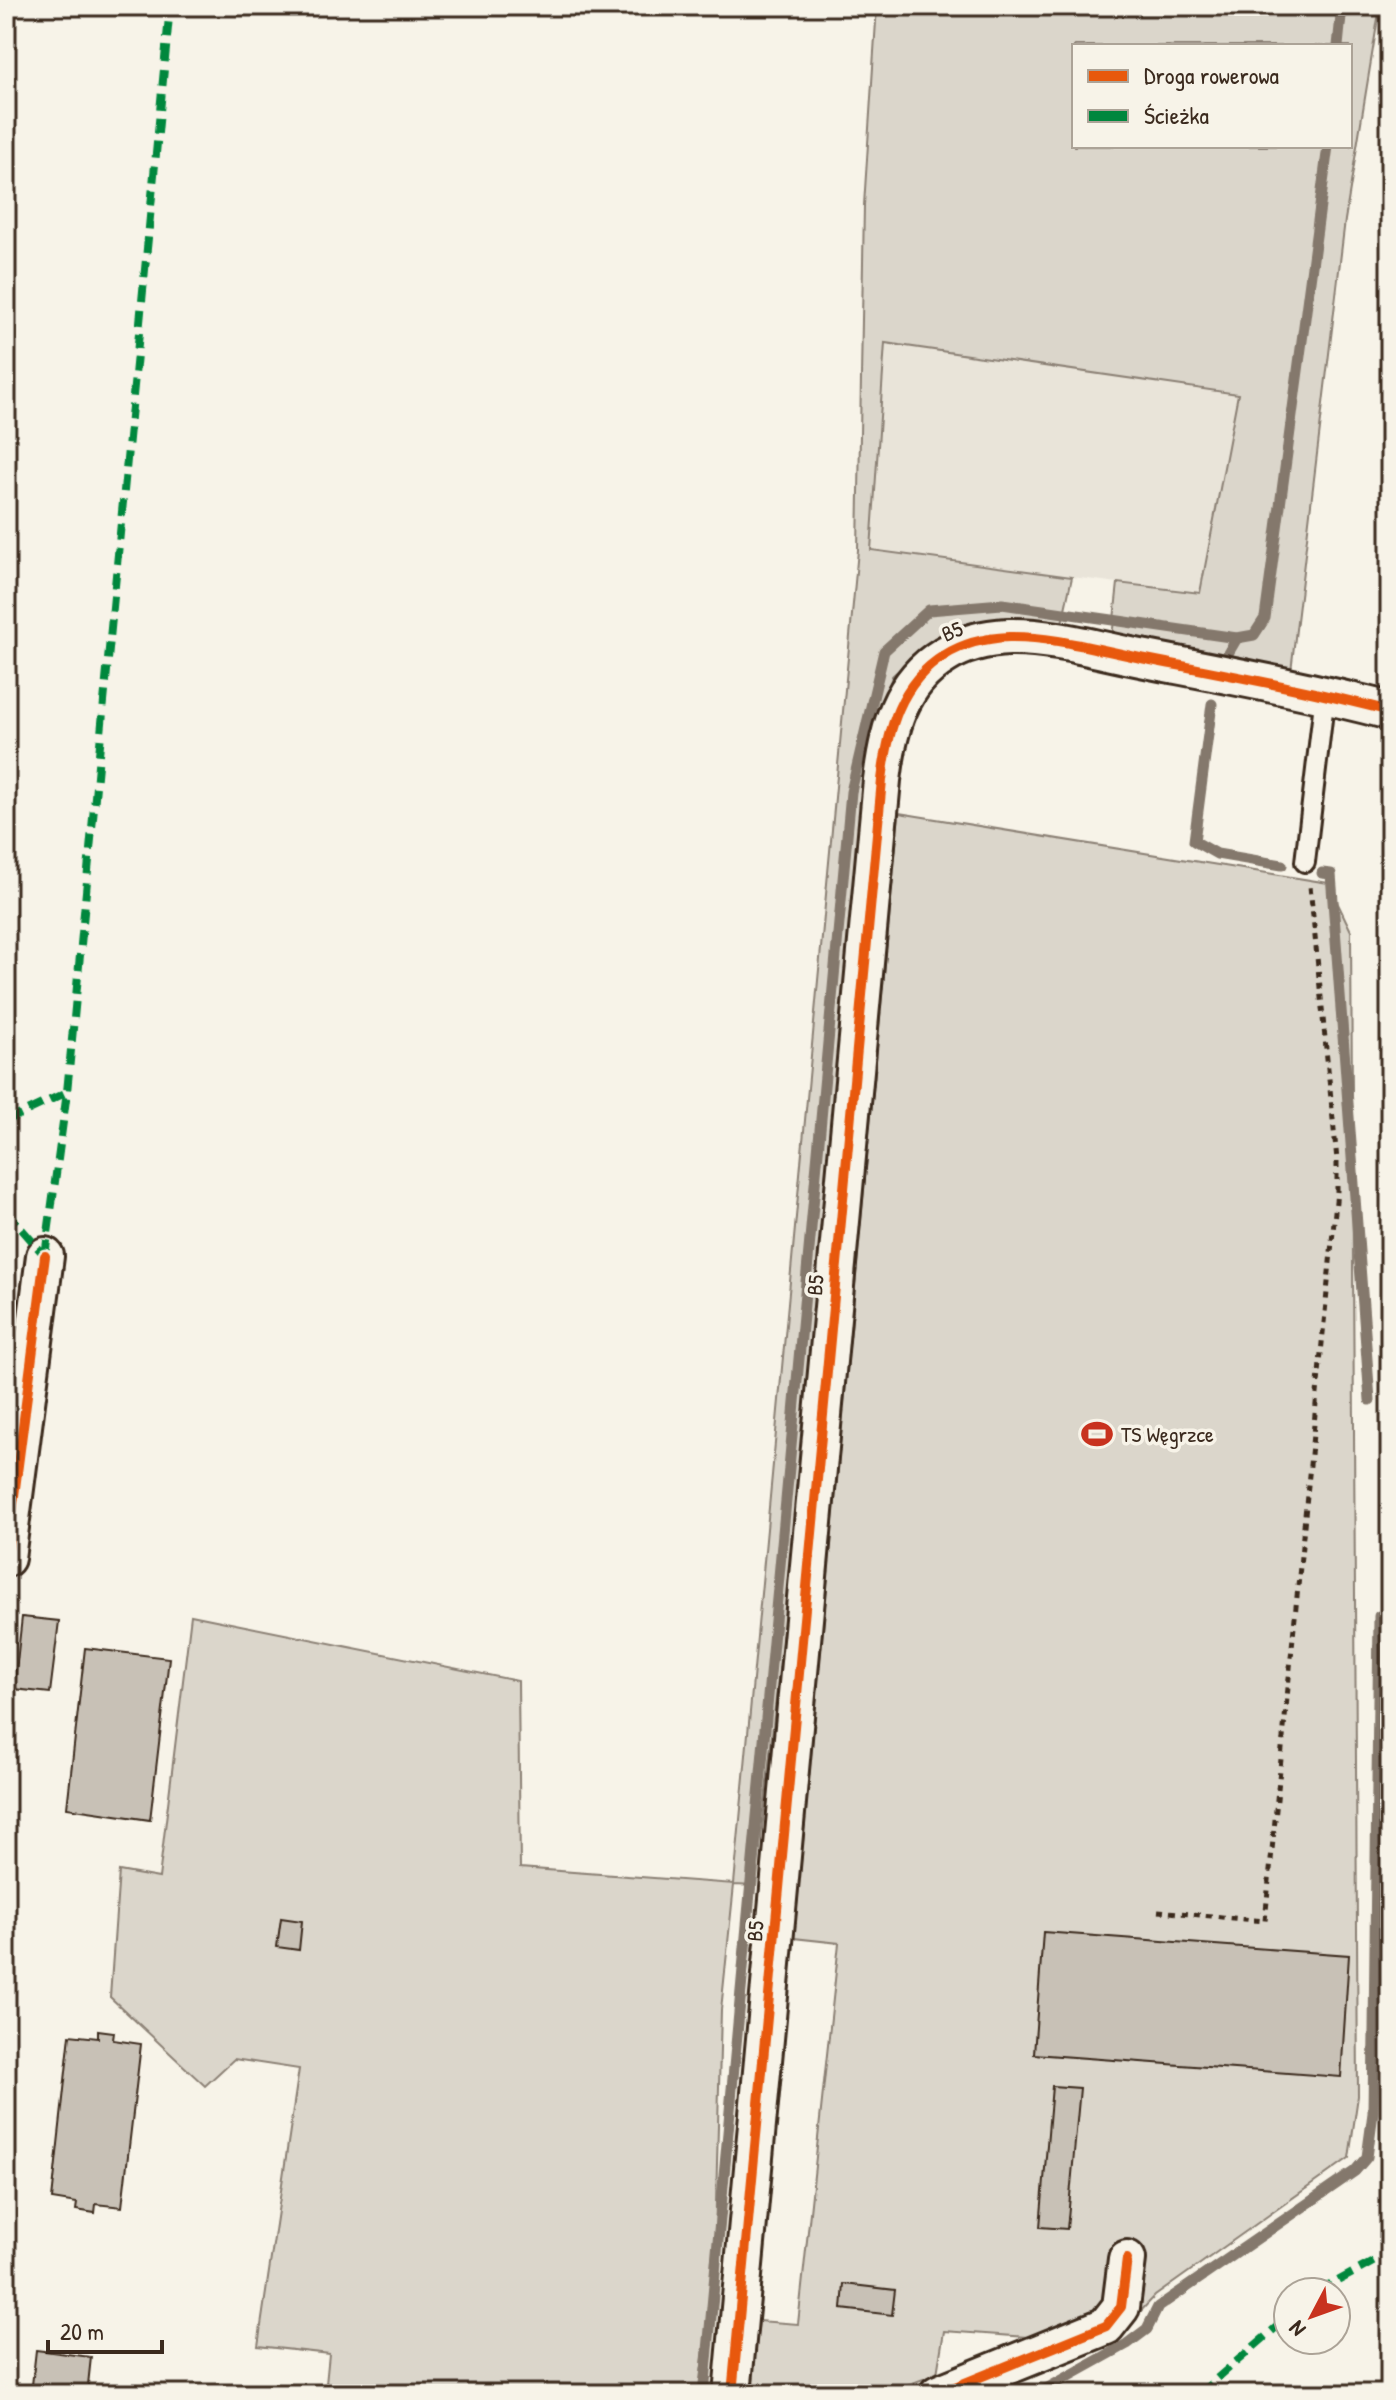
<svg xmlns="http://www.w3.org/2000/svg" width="1396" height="2400" viewBox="0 0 1396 2400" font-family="'Patrick Hand',sans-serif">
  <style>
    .built { fill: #e9e4d9 }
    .green { fill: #dbd6cb; stroke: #8b8074; stroke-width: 2; fill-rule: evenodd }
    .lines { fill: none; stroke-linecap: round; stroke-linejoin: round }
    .stream { stroke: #84786c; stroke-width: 11 }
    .building { fill: #c8c1b6; stroke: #3b2a1e; stroke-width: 2 }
    .lane-casing { stroke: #3b2a1e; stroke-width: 24 }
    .street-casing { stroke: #3b2a1e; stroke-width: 42 }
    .path { stroke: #3b2a1e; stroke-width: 5; stroke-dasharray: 6 6; stroke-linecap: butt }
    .lane { stroke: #f7f3e8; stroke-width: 18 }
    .street { stroke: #f7f3e8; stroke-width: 36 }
    .quiet { stroke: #00873e; stroke-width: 8; stroke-dasharray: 16 8; stroke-linecap: butt }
    .cycleway-casing { stroke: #f7f3e8; stroke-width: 15 }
    .cycleway { stroke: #e8590c; stroke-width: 10 }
    .labels { text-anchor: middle; stroke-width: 7; stroke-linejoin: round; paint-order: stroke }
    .street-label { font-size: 22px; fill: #3b2a1e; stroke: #f7f3e8 }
    .poi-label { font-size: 22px; fill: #3b2a1e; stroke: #f7f3e8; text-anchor: start }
  </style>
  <rect width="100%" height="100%" fill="#f7f3e8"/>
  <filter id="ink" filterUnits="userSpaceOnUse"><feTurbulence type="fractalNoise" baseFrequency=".0125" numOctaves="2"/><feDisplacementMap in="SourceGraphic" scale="16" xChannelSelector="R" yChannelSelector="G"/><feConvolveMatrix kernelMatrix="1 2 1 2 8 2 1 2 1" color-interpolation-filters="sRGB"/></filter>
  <g filter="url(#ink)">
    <!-- built -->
    <polygon class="built" points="885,342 1238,394 1200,594 871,550"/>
    <!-- green -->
    <g class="green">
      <path d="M877,6h503l-35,214 -54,451 -179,-33 6,-55 82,10 38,-199 -353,-51 -14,207 201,27 -10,46 -89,-1 -39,16 -42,38 -23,82 -32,368 -81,760 -22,-1 -13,125 -7,269 -16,115h-373l4,-40 -71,-8 41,-277 -65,-10 -29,27 -95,-89 9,-126 40,7 32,-263 327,66 2,187 214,16 124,-1334 6,-345zM1074,46h276v100h-276z"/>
      <polygon points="899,813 1328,883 1351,931 1358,2096 1349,2158 1155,2296 1106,2348 1055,2339 944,2331 937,2374 883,2394 749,2394 759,2321 798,2324 839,1943 794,1938"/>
    </g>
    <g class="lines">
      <!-- stream -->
      <g class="stream">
        <polyline points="1338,46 1342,6"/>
        <polyline points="1227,655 1237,638"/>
        <polyline points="1212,704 1194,841 1217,854 1282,865"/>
        <polyline points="1322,873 1331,874 1370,1400"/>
        <polyline points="704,2394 851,792 884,651 929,610 1002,604 1237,638 1254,635 1265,618 1328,146"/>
        <polyline points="1037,2394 1127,2344 1147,2329 1158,2307 1355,2171 1367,2157 1373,2113 1379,1616"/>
      </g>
    </g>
    <!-- building -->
    <g class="building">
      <polygon points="22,1617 59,1621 50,1693 14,1689"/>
      <polygon points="85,1648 169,1658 150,1820 67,1808"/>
      <polygon points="281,1918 302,1921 299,1950 277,1947"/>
      <polygon points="1043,1932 1349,1955 1341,2077 1034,2054"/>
      <polygon points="98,2030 114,2032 113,2040 141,2044 122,2207 96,2204 95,2213 76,2210 77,2203 52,2199 70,2035 98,2038"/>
      <polygon points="1052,2086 1080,2088 1067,2229 1040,2227"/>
      <polygon points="844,2284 895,2290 892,2315 842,2309"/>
      <polygon points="36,2350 91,2357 87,2394 31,2394"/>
    </g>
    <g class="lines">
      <defs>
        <polyline id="lane" points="1305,862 1325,694"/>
        <g id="street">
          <polyline points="6,1558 45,1256"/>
          <path d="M732,2394l150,-1614c6,-50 17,-97 63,-125 19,-12 41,-17 64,-18 45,-1 93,14 137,22 82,16 164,31 244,52"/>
          <polyline points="938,2394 1106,2326 1121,2307 1127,2259"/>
        </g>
      </defs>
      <!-- lane casing -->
      <use href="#lane" class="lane-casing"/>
      <!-- street casing -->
      <use href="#street" class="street-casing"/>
      <!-- path -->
      <polyline class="path" points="1158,1911 1265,1921 1337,1191 1337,1160 1310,886"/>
      <!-- lane -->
      <use href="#lane" class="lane"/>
      <!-- street -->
      <use href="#street" class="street"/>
      <!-- quiet -->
      <g class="quiet">
        <polyline points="6,1121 67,1092"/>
        <polyline points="6,1211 45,1256"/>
        <polyline points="45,1256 67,1092 170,6"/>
        <polyline points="1317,2292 1390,2253"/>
        <polyline points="1199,2394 1288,2317"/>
      </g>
      <defs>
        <g id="cycleway">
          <polyline points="6,1558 45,1256"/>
          <path d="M732,2394l150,-1614c6,-50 17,-97 63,-125 19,-12 41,-17 64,-18 45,-1 93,14 137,22 82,16 164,31 244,52"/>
          <polyline points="938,2394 1106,2326 1121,2307 1127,2259"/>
        </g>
      </defs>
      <!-- cycleway casing -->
      <use href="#cycleway" class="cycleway-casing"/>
      <!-- cycleway -->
      <use href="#cycleway" class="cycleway"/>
    </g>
  </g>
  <!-- icons -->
  <defs>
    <symbol id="stadium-bare" viewBox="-9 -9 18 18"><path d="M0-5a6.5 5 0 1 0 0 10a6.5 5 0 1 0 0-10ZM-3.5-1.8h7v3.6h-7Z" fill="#c8321e" stroke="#f7f3e8" stroke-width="2.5" paint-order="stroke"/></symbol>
  </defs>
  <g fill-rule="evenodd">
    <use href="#stadium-bare" x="1075" y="1412" width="44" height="44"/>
  </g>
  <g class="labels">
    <!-- street labels -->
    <g class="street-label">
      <text transform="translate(952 631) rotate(-23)" y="8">B5</text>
      <text transform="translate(815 1285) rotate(-85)" y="8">B5</text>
      <text transform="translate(755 1931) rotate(-85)" y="8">B5</text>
    </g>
    <!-- poi labels -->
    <g class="poi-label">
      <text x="1121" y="1442">TS Węgrzce</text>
    </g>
  </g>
  <!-- margin -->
  <rect width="1396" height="2400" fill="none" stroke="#f7f3e8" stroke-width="32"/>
  <rect x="16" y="16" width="1364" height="2368" fill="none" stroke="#3b2a1e" stroke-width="3" filter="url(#ink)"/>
  <!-- legend -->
  <rect x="1072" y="44" width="280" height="104" fill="#f7f3e8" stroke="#aca397" stroke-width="2"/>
  <rect x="1088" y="70" width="40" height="12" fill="#e8590c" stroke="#aca397" stroke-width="2"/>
  <text x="1144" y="84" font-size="24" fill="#3b2a1e">Droga rowerowa</text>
  <rect x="1088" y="110" width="40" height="12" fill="#00873e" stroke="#aca397" stroke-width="2"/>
  <text x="1144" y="124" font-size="24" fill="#3b2a1e">Ścieżka</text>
  <!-- north arrow -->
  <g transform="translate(1312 2316) rotate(229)"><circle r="38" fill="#f7f3e8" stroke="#aca397" stroke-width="2"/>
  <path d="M0-6L14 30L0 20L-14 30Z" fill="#c8321e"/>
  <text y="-12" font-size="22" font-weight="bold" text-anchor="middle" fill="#3b2a1e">N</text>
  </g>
  <!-- scale -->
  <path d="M48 2340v12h114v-12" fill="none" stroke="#3b2a1e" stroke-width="4"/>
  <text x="60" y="2340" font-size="24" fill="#3b2a1e" stroke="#f7f3e8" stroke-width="6" paint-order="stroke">20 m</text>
</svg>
